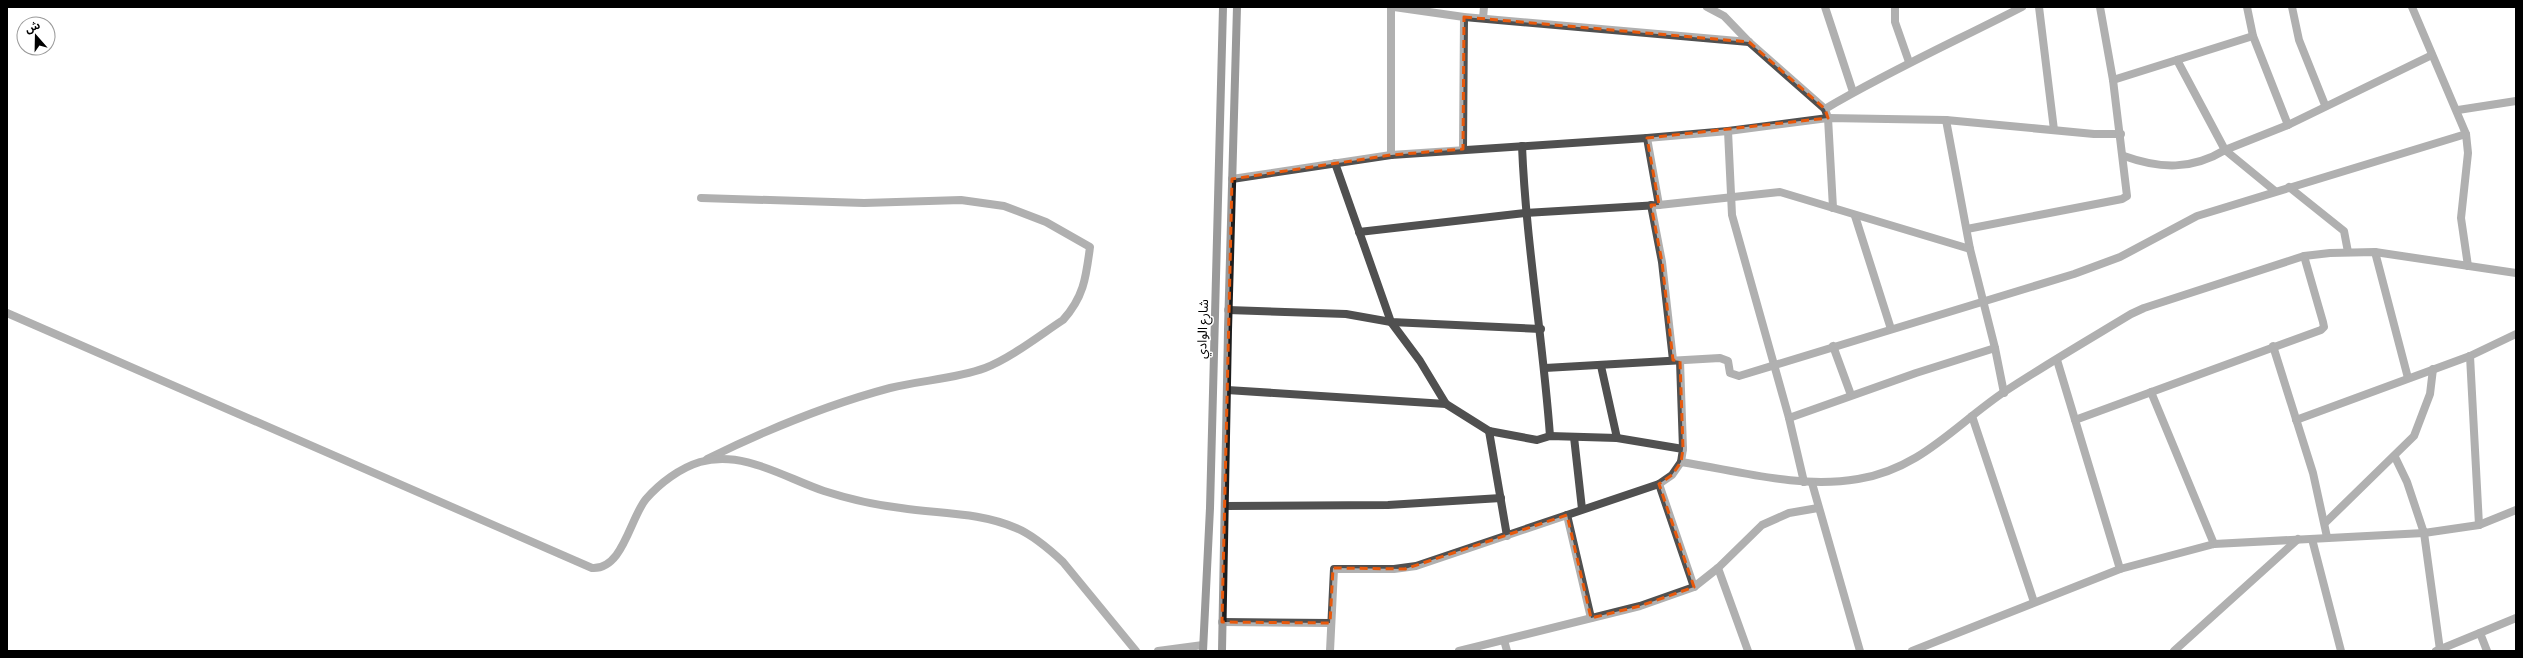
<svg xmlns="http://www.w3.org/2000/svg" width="2523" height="658" viewBox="0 0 2523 658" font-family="Manrope,'Noto Sans Arabic',sans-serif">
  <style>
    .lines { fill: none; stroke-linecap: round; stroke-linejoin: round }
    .minor { stroke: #505050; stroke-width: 8 }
    .secondary { stroke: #1d1d1d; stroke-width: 8 }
    .marked { fill: none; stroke: #e8590c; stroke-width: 3; stroke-dasharray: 8 5; stroke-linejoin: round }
    .labels { text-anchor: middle; stroke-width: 3; stroke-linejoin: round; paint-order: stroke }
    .street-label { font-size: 13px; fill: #000; stroke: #fff }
  </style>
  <rect width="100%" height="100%" fill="#fff"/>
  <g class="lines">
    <!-- minor -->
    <g class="minor">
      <polyline points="1391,7 1391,155"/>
      <polyline points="1394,7 1464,17 1749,42"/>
      <polyline points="1707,7 1724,16 1749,42 1825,109"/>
      <polyline points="1825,7 1853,92"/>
      <polyline points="1895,7 1895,22 1909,62"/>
      <polyline points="2039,7 2054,130"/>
      <polyline points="2247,7 2253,36 2288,125"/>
      <polyline points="2292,7 2299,40 2325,105"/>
      <polyline points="2412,7 2466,134 2468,153 2461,218 2468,266"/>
      <polyline points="1483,18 1484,7"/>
      <polyline points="2177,60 2225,150 2288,125 2432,55"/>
      <polyline points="2113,80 2253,36"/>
      <polyline points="2458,110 2516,101"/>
      <polyline points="1946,120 1970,249 1995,348 2004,393"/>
      <polyline points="1728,131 1732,215 1789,418 1804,482"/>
      <polyline points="1647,138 1659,205"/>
      <path d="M1522,146c4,97 21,193 28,290"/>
      <polyline points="1463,149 1464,17"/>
      <path d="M2124,156c36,13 68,14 101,-6l50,41"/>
      <polyline points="1335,163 1391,322 1420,361 1446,404"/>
      <path d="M1232,179l159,-24 256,-17 81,-7 100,-13 -3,-9c64,-38 131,-68 197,-102"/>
      <polyline points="2289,187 2344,231 2348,252"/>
      <path d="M701,198l163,5 97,-3 43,6 42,16 44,25c-4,30 -6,50 -27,73 -23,15 -52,38 -78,48 -30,11 -63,12 -95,20 -64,17 -124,42 -183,71"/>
      <polyline points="1651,205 1662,262 1673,360"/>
      <polyline points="1833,208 1828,118 1946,120 2094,134 2121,134"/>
      <polyline points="1855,216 1891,329"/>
      <polyline points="1967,229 2122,199 2127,196 2113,80 2100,7"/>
      <polyline points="1359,232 1525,213 1659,205 1780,192 1970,249"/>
      <polyline points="2375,252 2408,378"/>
      <polyline points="1228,310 1346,314 1391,322 1541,329"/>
      <path d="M7,313l585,255c31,2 38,-50 54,-69 14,-16 34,-31 54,-37 44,-12 85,16 124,29 25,8 51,14 77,17 39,6 78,4 115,20 17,7 33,21 47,34l73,89"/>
      <polyline points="1833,346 1851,395"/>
      <polyline points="2273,346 2313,473 2327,537"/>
      <polyline points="2470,356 2479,525"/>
      <polyline points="2057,360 2120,569"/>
      <polyline points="1680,361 1683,449"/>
      <polyline points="1601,366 1617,438"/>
      <polyline points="1545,368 1720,358 1728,361 1730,373 1739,376 2074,274 2120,257 2197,216 2466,134"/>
      <path d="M1227,390l219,14 43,27 48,9 13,-4 67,2 66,11 -2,13c58,9 118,27 177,17 62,-10 96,-53 146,-87 41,-27 84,-52 127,-78l13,-6 160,-52 26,-3 45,-1 141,21"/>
      <polyline points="2151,392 2214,544"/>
      <polyline points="1972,416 2034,602"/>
      <polyline points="1789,418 1916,373 1995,348"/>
      <polyline points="2075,420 2321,330 2324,327 2323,322 2304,256"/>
      <polyline points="2296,420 2470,356 2516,334"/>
      <polyline points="1489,431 1507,536"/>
      <polyline points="1574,437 1582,509"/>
      <polyline points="2395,457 2407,482 2424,533 2479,525 2516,510"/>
      <polyline points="1812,483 1860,651"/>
      <polyline points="1659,484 1694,587"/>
      <polyline points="1225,506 1388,505 1501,498"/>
      <polyline points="1567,515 1591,618"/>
      <polyline points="2325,523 2414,436 2430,394 2433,369"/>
      <polyline points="2312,539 2341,651"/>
      <polyline points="1718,568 1748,651"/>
      <polyline points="1222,622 1330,623"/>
      <polyline points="2480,633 2487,651"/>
      <polyline points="1504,640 1507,651"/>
      <polyline points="1158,651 1203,645"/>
      <polyline points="1330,651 1334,569 1394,569 1416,566 1659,484 1672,475 1681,462"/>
      <polyline points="1459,651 1640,606 1694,587 1718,568 1762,525 1789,513 1818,508"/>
      <polyline points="1912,651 2120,569 2214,544 2424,533 2440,650"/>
      <polyline points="2174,651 2298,539"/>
      <polyline points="2436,651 2516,618"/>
    </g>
    <!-- secondary -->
    <g class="secondary">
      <polyline points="1203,651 1210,508 1223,7"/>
      <polyline points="1222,651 1228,330 1237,7"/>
    </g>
  </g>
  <!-- marked area -->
  <path d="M0 0H2523V658H0ZM1464,17l285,25 76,67 3,9 -181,20 12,67h-8l11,57 11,98 7,1 3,88 -2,13 -9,13 -13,9 35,103 -54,19 -49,12 -24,-103 -162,54 -72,-1 -3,55 -108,-1 10,-443 159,-24 72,-6z" fill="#fff" fill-opacity=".55" fill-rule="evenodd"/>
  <path class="marked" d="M1464,17l285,25 76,67 3,9 -181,20 12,67h-8l11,57 11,98 7,1 3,88 -2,13 -9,13 -13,9 35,103 -54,19 -49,12 -24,-103 -162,54 -72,-1 -3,55 -108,-1 10,-443 159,-24 72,-6z"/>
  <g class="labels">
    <!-- street labels -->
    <g class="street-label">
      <text transform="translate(1202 329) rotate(-88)" y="5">شارع الوادي</text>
    </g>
  </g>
  <!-- border -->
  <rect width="2523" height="658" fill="none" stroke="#000000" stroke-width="16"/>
  <!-- north arrow -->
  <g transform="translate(36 36) rotate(340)"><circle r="19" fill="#ffffff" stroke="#999999"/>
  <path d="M0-3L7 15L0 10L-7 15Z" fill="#000000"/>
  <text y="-6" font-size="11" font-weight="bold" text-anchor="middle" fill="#000000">ش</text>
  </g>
</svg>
